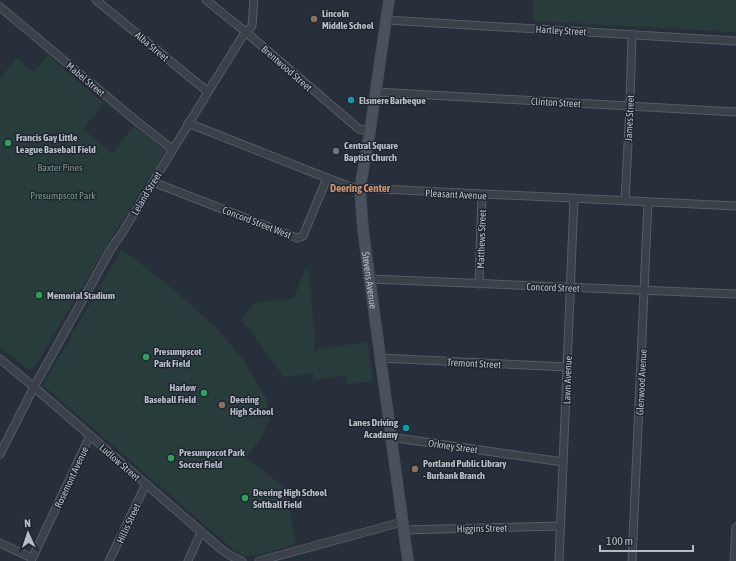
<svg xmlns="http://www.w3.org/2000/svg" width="736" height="561" viewBox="0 0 736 561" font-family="'Asap Condensed',sans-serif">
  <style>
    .green { fill: #293c3c }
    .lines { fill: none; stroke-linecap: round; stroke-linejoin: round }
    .street-casing { stroke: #555c65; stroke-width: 9 }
    .secondary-casing { stroke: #434a53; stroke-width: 12 }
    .street { stroke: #3a414a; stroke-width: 7 }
    .secondary { stroke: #49515d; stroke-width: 10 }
    .education-dot { fill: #8d6e63; stroke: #1f262f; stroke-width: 1.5 }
    .culture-dot { fill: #0f9aa8; stroke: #1f262f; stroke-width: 1.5 }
    .leisure-dot { fill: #2e9e5b; stroke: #1f262f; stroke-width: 1.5 }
    .worship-dot { fill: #6b7280; stroke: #1f262f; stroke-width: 1.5 }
    .labels { text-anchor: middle; stroke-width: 3; stroke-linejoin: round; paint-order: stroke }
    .poi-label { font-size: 10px; font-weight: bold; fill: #b6bcc6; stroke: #1f262f; text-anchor: start }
    .street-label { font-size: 10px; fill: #b6bcc6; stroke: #1f262f }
    .park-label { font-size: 10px; fill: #77997e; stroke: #1f262f }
    .neighbourhood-label { font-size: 11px; font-weight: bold; fill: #c79270; stroke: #1f262f }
  </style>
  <rect width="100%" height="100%" fill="#262f3a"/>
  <!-- green -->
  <g class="green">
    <polygon points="534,0 736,0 736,32 534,21"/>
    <polygon points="48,55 104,104 83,129 112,154 134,126 166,151 111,239 34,368 27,369 0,347 0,79 16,58 34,72"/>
    <polygon points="122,249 174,290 220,331 241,357 266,397 270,421 262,432 264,434 246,458 286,488 284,494 287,499 296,544 257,555 246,556 235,551 44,386 44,383"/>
    <polygon points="305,269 309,270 315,345 314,354 318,349 367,342 368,343 373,381 347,384 346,376 314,379 313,373 284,377 252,333 241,320 254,303 294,298"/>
  </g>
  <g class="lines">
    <defs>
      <g id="street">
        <polyline points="96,0 208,92"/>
        <polyline points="206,0 247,33 359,129 370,131"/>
        <polyline points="0,7 135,120 172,149"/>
        <polyline points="386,20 736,41"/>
        <polyline points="376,92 736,112"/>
        <polyline points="188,123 327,178 351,187 360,188 736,206"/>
        <polyline points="153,182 297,238 303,236 327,178"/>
        <polyline points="625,201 630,106 632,34"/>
        <polyline points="370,279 736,294"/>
        <polyline points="479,284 482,195"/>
        <polyline points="380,358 567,367"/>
        <polyline points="0,359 34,387 222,550 231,556 242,561"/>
        <polyline points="390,437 563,462"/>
        <polyline points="0,454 34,387 111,249 122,233 208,92 242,37 252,26 254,0"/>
        <polyline points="403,530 561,526"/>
        <polyline points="0,543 32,558"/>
        <polyline points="31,561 90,436"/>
        <polyline points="109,561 146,484"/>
        <polyline points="188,561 201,532"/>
        <polyline points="259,561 402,522"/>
        <polyline points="559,561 574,199"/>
        <polyline points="632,561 648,202"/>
        <polyline points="734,561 736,527"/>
      </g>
      <g id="secondary">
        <path id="s1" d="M389,0l-19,131 -10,57 3,42 45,331"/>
      </g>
    </defs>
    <!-- street casing -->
    <use href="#street" class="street-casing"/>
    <!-- secondary casing -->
    <use href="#secondary" class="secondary-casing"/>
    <!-- street -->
    <use href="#street" class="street"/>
    <!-- secondary -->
    <use href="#secondary" class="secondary"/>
  </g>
  <!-- markers -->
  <g class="education-dot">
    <circle cx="314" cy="19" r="4"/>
    <circle cx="222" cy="405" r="4"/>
    <circle cx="415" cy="469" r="4"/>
  </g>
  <g class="culture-dot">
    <circle cx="351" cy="100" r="4"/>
    <circle cx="406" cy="428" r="4"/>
  </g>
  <g class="leisure-dot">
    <circle cx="8" cy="143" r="4"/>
    <circle cx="39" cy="295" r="4"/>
    <circle cx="146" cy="357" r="4"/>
    <circle cx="204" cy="393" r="4"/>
    <circle cx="171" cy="458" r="4"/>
    <circle cx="245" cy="498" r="4"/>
  </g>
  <circle class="worship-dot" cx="336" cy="151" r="4"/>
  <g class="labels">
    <!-- poi labels -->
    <g class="poi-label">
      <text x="322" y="17">Lincoln<tspan x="322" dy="12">Middle School</tspan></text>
      <text x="359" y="104">Elsmere Barbeque</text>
      <text x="16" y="141">Francis Gay Little<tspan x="16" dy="12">League Baseball Field</tspan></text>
      <text x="344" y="149">Central Square<tspan x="344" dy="12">Baptist Church</tspan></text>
      <text x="47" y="299">Memorial Stadium</text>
      <text x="154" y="355">Presumpscot<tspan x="154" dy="12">Park Field</tspan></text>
      <text x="196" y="391" text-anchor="end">Harlow<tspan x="196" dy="12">Baseball Field</tspan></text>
      <text x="230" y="403">Deering<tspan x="230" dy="12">High School</tspan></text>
      <text x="398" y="426" text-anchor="end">Lanes Driving<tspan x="398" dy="12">Acadamy</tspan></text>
      <text x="179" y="456">Presumpscot Park<tspan x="179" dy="12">Soccer Field</tspan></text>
      <text x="423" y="467">Portland Public Library<tspan x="423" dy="12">- Burbank Branch</tspan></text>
      <text x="253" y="496">Deering High School<tspan x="253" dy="12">Softball Field</tspan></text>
    </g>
    <!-- street labels -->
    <g class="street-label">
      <text transform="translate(561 30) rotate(3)" y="4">Hartley Street</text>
      <text transform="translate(152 46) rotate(40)" y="4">Alba Street</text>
      <text transform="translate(287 68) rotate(41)" y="4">Brentwood Street</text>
      <text transform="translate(86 79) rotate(40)" y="4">Mabel Street</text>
      <text transform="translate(556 102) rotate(3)" y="4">Clinton Street</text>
      <text transform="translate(629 118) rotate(-87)" y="4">James Street</text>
      <text transform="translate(146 193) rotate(-59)" y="4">Leland Street</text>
      <text transform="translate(456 194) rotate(3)" y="4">Pleasant Avenue</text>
      <text transform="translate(257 222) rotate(21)" y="4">Concord Street West</text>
      <text transform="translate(481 239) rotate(-88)" y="4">Matthews Street</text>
      <text dy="4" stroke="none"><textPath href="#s1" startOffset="283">Stevens Avenue</textPath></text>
      <text transform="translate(553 287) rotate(2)" y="4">Concord Street</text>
      <text transform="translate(474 363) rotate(3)" y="4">Tremont Street</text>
      <text transform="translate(567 380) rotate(-88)" y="4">Lawn Avenue</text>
      <text transform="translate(641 382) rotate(-87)" y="4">Glenwood Avenue</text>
      <text transform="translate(453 446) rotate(8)" y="4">Orkney Street</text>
      <text transform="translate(120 462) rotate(41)" y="4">Ludlow Street</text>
      <text transform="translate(71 477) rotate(-65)" y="4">Rosemont Avenue</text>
      <text transform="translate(128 523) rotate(-65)" y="4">Hillis Street</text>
      <text transform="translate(482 528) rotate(-1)" y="4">Higgins Street</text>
    </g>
    <!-- park labels -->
    <g class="park-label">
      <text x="60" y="171">Baxter Pines</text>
      <text x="63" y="199">Presumpscot Park</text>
    </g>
    <!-- neighbourhood labels -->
    <g class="neighbourhood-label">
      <text x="360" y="192">Deering Center</text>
    </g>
  </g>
  <!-- north arrow -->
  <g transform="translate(28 533) rotate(357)" stroke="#1f262f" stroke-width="3" paint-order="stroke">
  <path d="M0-3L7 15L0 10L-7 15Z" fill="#b6bcc6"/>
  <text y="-6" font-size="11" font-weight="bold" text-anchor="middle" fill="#b6bcc6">N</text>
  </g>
  <!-- scale -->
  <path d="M600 545v6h93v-6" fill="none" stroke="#b6bcc6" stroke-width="2"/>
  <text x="606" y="545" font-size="12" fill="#b6bcc6" stroke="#1f262f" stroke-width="3" paint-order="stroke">100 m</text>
</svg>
